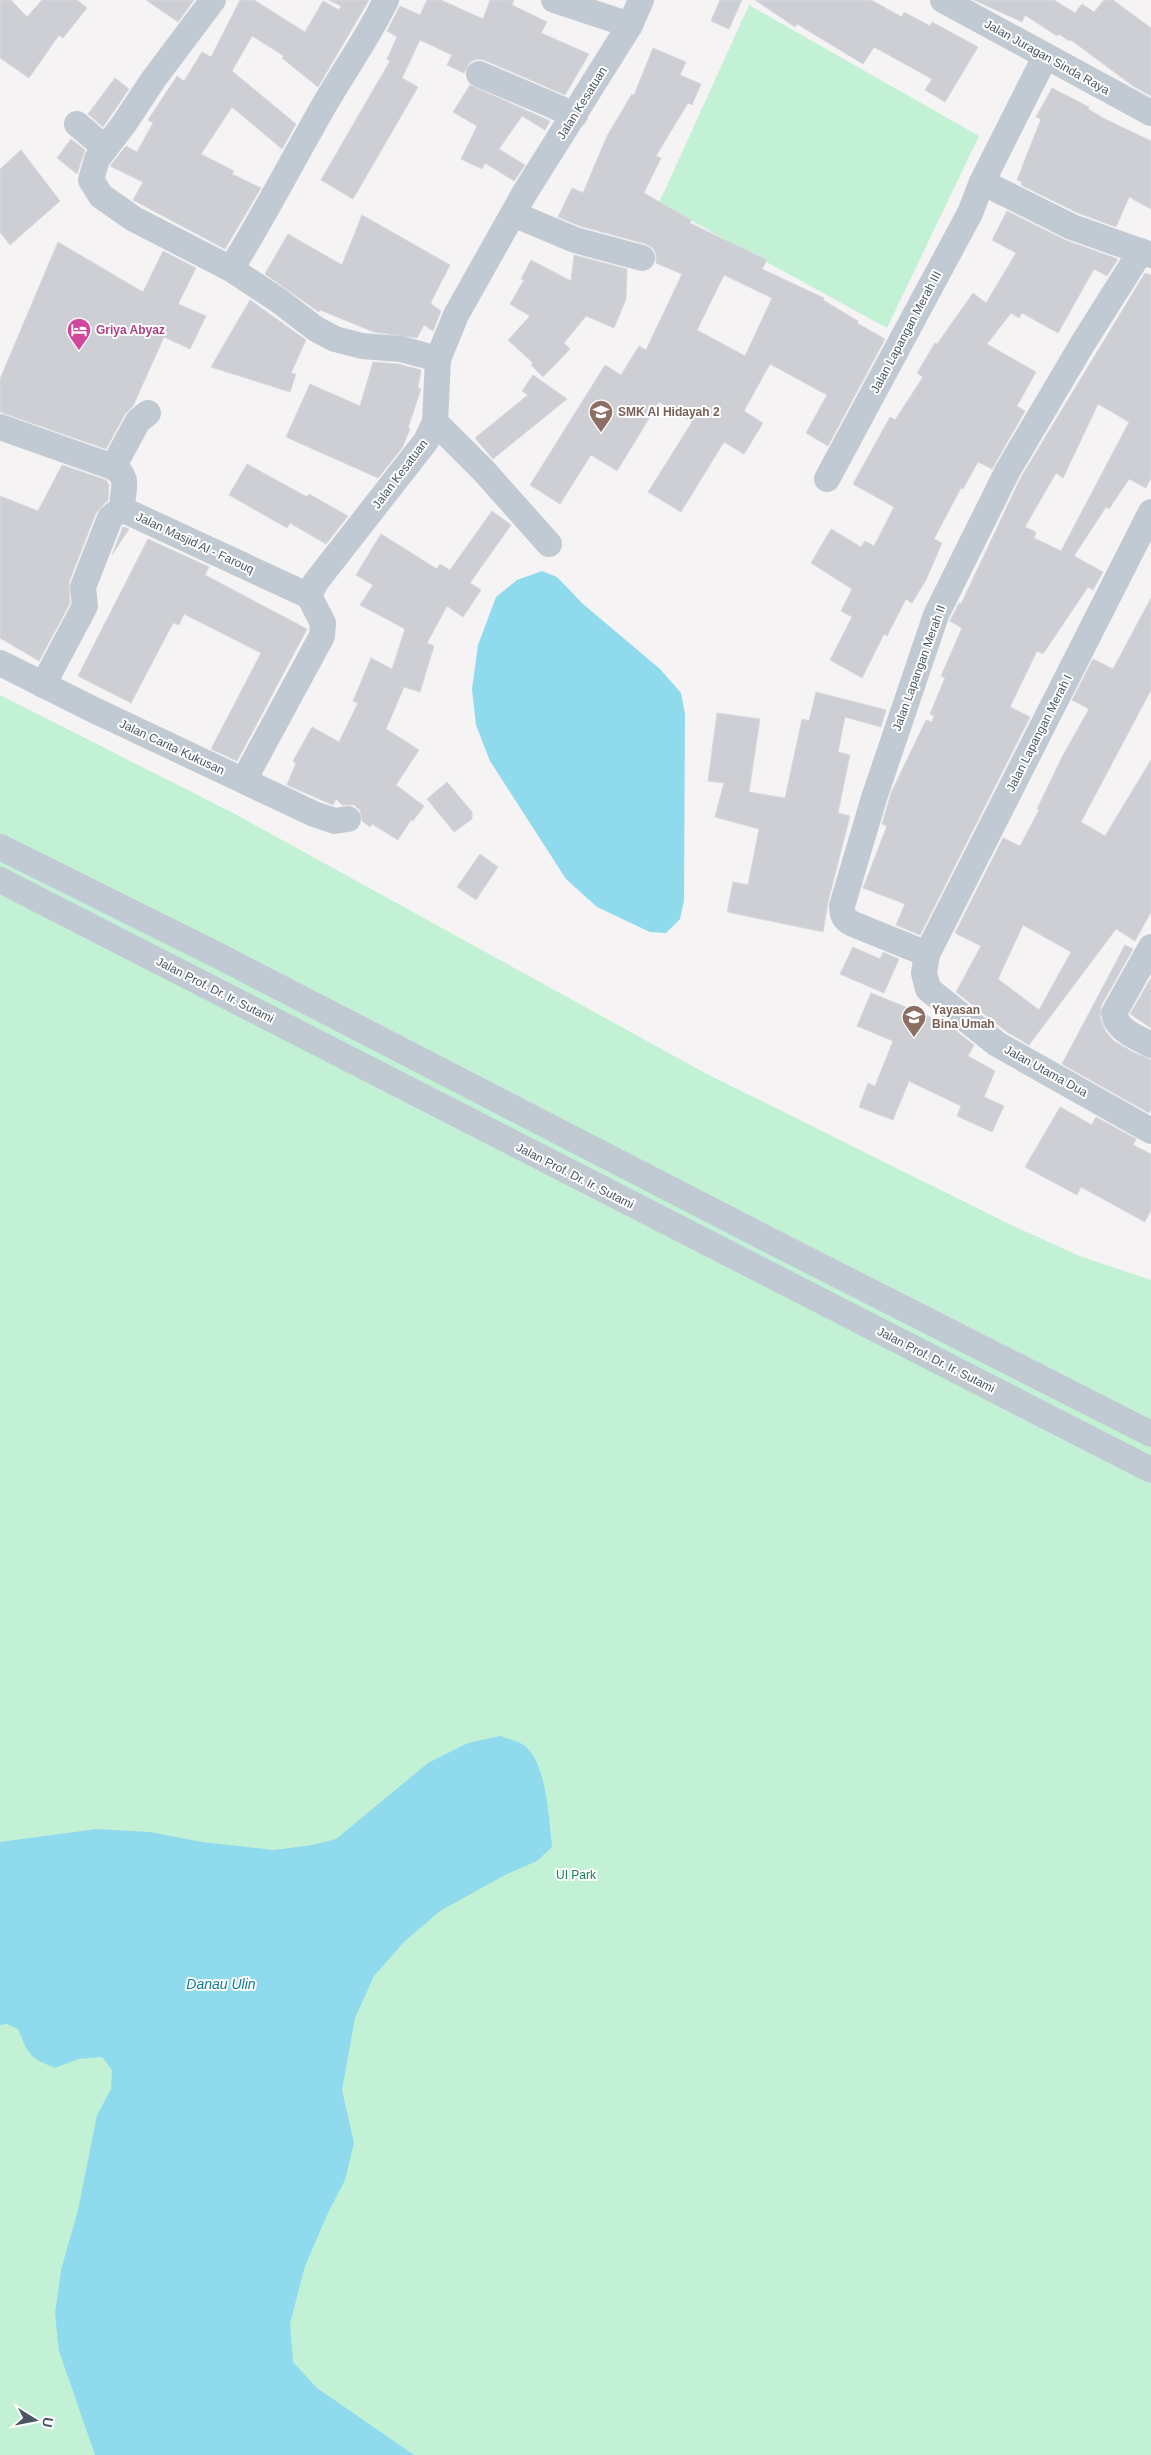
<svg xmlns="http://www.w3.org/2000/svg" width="1151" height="2455" viewBox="0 0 1151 2455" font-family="Arial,sans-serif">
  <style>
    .green { fill: #c3f1d5 }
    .water { fill: #90daee }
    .building { fill: #cdcfd5; stroke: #d7d9de; fill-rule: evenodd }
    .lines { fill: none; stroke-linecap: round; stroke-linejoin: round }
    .street { stroke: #c1cad2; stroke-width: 26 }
    .labels { text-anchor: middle; stroke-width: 4; stroke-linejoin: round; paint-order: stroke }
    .street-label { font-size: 12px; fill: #4a5661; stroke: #fff }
    .hotel-label { font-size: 12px; font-weight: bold; fill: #b23c85; stroke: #fff; text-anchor: start }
    .education-label { font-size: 12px; font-weight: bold; fill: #785e54; stroke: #fff; text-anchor: start }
    .park-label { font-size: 12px; fill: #17864f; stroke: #fff }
    .water-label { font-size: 14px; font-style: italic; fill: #0c7c9b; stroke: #fff }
  </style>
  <rect width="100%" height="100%" fill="#f5f3f3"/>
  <!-- green -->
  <g class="green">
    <polygon points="749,5 979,136 887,328 659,203"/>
    <polygon points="0,695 233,813 705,1073 1009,1224 1082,1257 1151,1280 1151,2455 0,2455"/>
  </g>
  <!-- water -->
  <g class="water">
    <polygon points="542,571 557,577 583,604 660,669 681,693 685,714 684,900 680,919 666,933 650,932 597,907 566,879 490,761 476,725 472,689 478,645 496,597 517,580"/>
    <path d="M500,1736c8,3 23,6 28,13 19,20 21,70 24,98l-15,14 -32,14 -65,36 -35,30 -31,35 -19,42 -13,72 12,53 -9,37 -17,33 -23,53 -15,58 3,38 24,26 97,67h-319l-36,-104 -4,-37 6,-44 17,-60 19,-95 14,-26 1,-19 -10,-13 -24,2 -23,9c-27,-11 -26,-13 -37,-39l-11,-5 -7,1v-183l97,-13 53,3 52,10 72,8 38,-5 24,-6 92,-76 40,-20z"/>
  </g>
  <!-- building -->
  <g class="building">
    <polygon points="0,0 11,0 27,17 42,0 77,0 87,8 63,38 59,35 29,78 0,58"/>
    <polygon points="146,0 194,0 178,22"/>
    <polygon points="240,0 254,0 305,32 323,1 339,10 341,6 329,0 369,0 318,87 282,58 284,56 252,36 232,71 296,124 282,149 232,107 201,154 234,171 232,174 261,188 225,249 133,200 143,182 110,166 126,146 137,152 153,123 148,120 177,76 184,81 202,52 211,57"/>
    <polygon points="427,0 441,0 483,19 490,0 514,0 512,5 547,22 541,33 589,54 565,95 484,60 477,59 470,62 464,73 447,65 452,55 420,40 402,78 418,87 353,199 321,180 390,61 387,59 397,37 387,31 400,6 420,15"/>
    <polygon points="720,0 742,0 729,29 711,21"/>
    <polygon points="755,0 871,0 902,17 904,12 930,26 932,22 978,47 945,102 925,90 932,79 905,64 874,47 863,64 797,24 795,27"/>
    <polygon points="974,0 1054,0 1075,13 1082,4 1094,12 1104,0 1113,0 1151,28 1151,96 1133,86 1071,40 1069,41 1059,34 1057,36 1025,15 1022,22"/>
    <path d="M653,48l33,14 -6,13 21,9 -9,21 -4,-2 -32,53 5,2 -17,35 47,27 -1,3 77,37 -5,9 62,29 -1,2 35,21 -1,2 28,16 -57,107 -22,-13 21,-38 -57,-31 -26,47 19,12 -19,31 -20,-12 -43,70 -33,-20 44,-70 -33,-20 -42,69 -26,-16 -31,49 -30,-19 75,-120 16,10 18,-29 7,4 36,-76 -26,-11v-9l-3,-6 -7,-4 -66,-18 -22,-9 14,-29 11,5 24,-57 25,-42 2,1zM724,275l48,23 -27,58 -48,-26z"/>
    <polygon points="115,78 129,89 103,127 88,114"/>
    <polygon points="470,85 550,121 545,130 522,116 499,149 525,165 514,181 485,163 482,169 461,159 477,126 453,112"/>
    <polygon points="1052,88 1089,107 1088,109 1105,119 1151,141 1151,209 1129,197 1116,227 1078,213 1021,185 1022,182 1017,180 1041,119 1036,117"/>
    <polygon points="71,139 85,150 77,174 57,158"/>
    <polygon points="21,150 60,201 10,245 0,232 0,169"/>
    <polygon points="1007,211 1065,240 1118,259 1107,276 1094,269 1058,333 1022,313 1019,318 1011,313 987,344 1036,372 1017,406 1025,411 992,469 978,462 963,489 961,488 934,539 942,543 926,580 912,603 906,599 887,636 884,634 862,678 830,660 852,617 841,611 852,589 811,563 831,529 861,547 865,541 874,546 894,507 853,484 890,417 895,420 923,377 917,373 935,343 937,344 973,293 986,303 1016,253 992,240"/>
    <polygon points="362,215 450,265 432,300 431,304 441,311 433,331 424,325 417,338 374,332 320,310 319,312 265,274 288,234 342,265"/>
    <polygon points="58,242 143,292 163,251 196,268 178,304 206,316 190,349 164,337 133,406 125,414 106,449 0,412 0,379"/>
    <polygon points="574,255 627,269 626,299 614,328 586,316 564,343 570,349 543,377 531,365 533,363 508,340 530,316 510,304 524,280 521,279 531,260 571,281"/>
    <path d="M1145,273l6,2v203l-5,10 -17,-9 -20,30 -3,-2 -32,49 29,16 -10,18 -5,-3 -45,67 -6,-3 -27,56 20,10 -110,218 -24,-10 9,-21 -42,-16 24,-62 -5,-2 9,-31 35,-73 6,2 2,-6 -4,-2 15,-36 -4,-2 21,-48 -12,-7 9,-18 2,1 60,-127zM1098,404l31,18 -68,129 -27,-13 2,-6 -11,-5 31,-54 7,5z"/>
    <polygon points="250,300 306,340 291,373 296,374 290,392 211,367"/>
    <polygon points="373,362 398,364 421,370 418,388 421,389 408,428 410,429 402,448 378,478 286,437 310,384 360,406"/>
    <polygon points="533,375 567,399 493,459 475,438 528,395 522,391"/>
    <polygon points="247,464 307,497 309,494 348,516 326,544 290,523 287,528 229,495"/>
    <polygon points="62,465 106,480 109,485 108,500 96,513 69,582 70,603 39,661 0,638 0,496 38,511"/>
    <polygon points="492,511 511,525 470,583 481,590 463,617 447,606 427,643 434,646 420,692 404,687 386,729 419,750 396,785 424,806 413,821 411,820 398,840 372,824 370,827 362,821 360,810 354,805 342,805 336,799 333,805 287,785 296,763 293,761 312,727 339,742 358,703 353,701 371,658 392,669 405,629 360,605 373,585 356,575 381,534 437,569 440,564 450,570"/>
    <polygon points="123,527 129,529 112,555"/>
    <polygon points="148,539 209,567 205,575 307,629 237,761 211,749 261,653 184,614 179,625 173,623 131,703 78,676"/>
    <path d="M1151,598v92l-70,132 24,14 46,-76v152l-16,29 -19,-12 -87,116 -22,-13 -51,-40 25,-46 -26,-13 48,-95 17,8 19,-36 -2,-1 25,-52 27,-48 -17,-9 21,-41 20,10zM1023,925l48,27 -32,58 -41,-31z"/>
    <polygon points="816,692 886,710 881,727 845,717 838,752 850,755 838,813 850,816 828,902 823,932 727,912 733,882 748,885 759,829 715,817 724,783 708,781 717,713 760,719 749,792 785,798 802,719 809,721"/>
    <polygon points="447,782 472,812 472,819 454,832 427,799"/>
    <polygon points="480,854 498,867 476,900 457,887"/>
    <polygon points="1125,945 1133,949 1101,1006 1100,1017 1106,1032 1114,1041 1133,1052 1151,1060 1151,1109 1149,1113 1062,1064"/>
    <polygon points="853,947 880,959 883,952 899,959 884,993 840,974"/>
    <polygon points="1151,978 1151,1028 1130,1014"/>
    <polygon points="871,993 940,1021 941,1019 974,1045 968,1056 995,1071 984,1097 1004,1106 992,1132 957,1116 961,1106 909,1081 893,1120 859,1107 868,1083 875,1086 893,1041 857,1026"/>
    <polygon points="1060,1107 1092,1125 1096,1117 1136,1139 1133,1145 1151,1154 1151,1210 1145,1222 1081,1187 1077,1195 1025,1167"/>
  </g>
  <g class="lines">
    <!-- street -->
    <g class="street">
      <polyline points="213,0 153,80 124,124 97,159 91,180 101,196 134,219 231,269"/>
      <path d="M386,0c-19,40 -46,76 -68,116 -29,51 -56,103 -87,153l47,31 38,29 19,10 27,7 39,3 37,10"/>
      <polyline points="554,0 630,25"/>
      <polyline points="943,0 1151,113"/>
      <polyline points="479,74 575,115"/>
      <polyline points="77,124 105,148"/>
      <polyline points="982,182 1072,227 1151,255"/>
      <polyline points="513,214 575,240 642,258"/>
      <polyline points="435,422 484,471 549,544"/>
      <path d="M0,427l113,40c24,14 0,33 15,45l181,84"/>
      <polyline points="113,467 138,421 148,413"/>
      <polyline points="827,479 970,213 982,182 1045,57"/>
      <polyline points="1151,512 927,954 924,973 928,989 997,1044 1151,1131"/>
      <polyline points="309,596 315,583 426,441 435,422 438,359 456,315 524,194 630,25 641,0"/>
      <polyline points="0,663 94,710 314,814 335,821 348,819"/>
      <polyline points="43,685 85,606 83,587 110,518 117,512 124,509"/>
      <polyline points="244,780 322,636 323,623 309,596"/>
      <polyline points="0,847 217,955 767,1239 1151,1434"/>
      <polyline points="0,880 1151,1470"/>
      <path d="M1151,947l-37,66c3,18 23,24 37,32"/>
      <path d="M927,954l-74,-30c-9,-4 -11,-9 -11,-18l32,-108 62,-183 72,-145 75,-127 58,-92"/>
    </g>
  </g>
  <!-- icons -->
  <defs>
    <symbol id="hotel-pin" viewBox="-11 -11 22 30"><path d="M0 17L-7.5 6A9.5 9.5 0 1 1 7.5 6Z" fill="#d1479c" stroke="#fff"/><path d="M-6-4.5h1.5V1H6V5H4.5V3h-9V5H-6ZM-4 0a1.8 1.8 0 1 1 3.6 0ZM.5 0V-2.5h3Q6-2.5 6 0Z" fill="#fff"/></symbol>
    <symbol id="school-pin" viewBox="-11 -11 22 30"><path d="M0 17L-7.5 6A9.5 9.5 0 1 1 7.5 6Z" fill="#8d6e63" stroke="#fff"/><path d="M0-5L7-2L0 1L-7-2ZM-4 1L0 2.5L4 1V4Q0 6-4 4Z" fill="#fff"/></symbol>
  </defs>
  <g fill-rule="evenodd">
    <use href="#hotel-pin" x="65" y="316" width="28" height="38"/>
    <use href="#school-pin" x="587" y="398" width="28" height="38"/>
    <use href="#school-pin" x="900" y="1003" width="28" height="38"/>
  </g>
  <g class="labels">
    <!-- street labels -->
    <g class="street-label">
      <text transform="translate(1047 57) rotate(29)" y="4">Jalan Juragan Sinda Raya</text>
      <text transform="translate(582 103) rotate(-58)" y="4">Jalan Kesatuan</text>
      <text transform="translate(906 332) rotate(-62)" y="4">Jalan Lapangan Merah III</text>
      <text transform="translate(400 474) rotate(-53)" y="4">Jalan Kesatuan</text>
      <text transform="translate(195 543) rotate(25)" y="4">Jalan Masjid Al - Farouq</text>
      <text transform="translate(919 668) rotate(-70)" y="4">Jalan Lapangan Merah II</text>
      <text transform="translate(1039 733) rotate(-63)" y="4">Jalan Lapangan Merah I</text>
      <text transform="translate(172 747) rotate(25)" y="4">Jalan Carita Kukusan</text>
      <text transform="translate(215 990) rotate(27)" y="4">Jalan Prof. Dr. Ir. Sutami</text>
      <text transform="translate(1046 1071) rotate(29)" y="4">Jalan Utama Dua</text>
      <text transform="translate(575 1176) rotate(27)" y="4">Jalan Prof. Dr. Ir. Sutami</text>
      <text transform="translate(936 1360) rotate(27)" y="4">Jalan Prof. Dr. Ir. Sutami</text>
    </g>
    <!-- hotel labels -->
    <g class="hotel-label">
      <text x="96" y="334">Griya Abyaz</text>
    </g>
    <!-- education labels -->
    <g class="education-label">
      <text x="618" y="416">SMK Al Hidayah 2</text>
      <text x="932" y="1014">Yayasan<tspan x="932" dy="14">Bina Umah</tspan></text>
    </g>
    <!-- park labels -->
    <g class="park-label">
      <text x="576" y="1879">UI Park</text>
    </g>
    <!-- water labels -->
    <g class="water-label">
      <text x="221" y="1989">Danau Ulin</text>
    </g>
  </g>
  <!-- north arrow -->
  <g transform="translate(35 2420) rotate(100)" stroke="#ffffff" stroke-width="4" paint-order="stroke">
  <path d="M0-4L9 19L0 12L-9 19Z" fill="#4a5661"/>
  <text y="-8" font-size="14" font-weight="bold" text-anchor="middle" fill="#4a5661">U</text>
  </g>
</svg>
